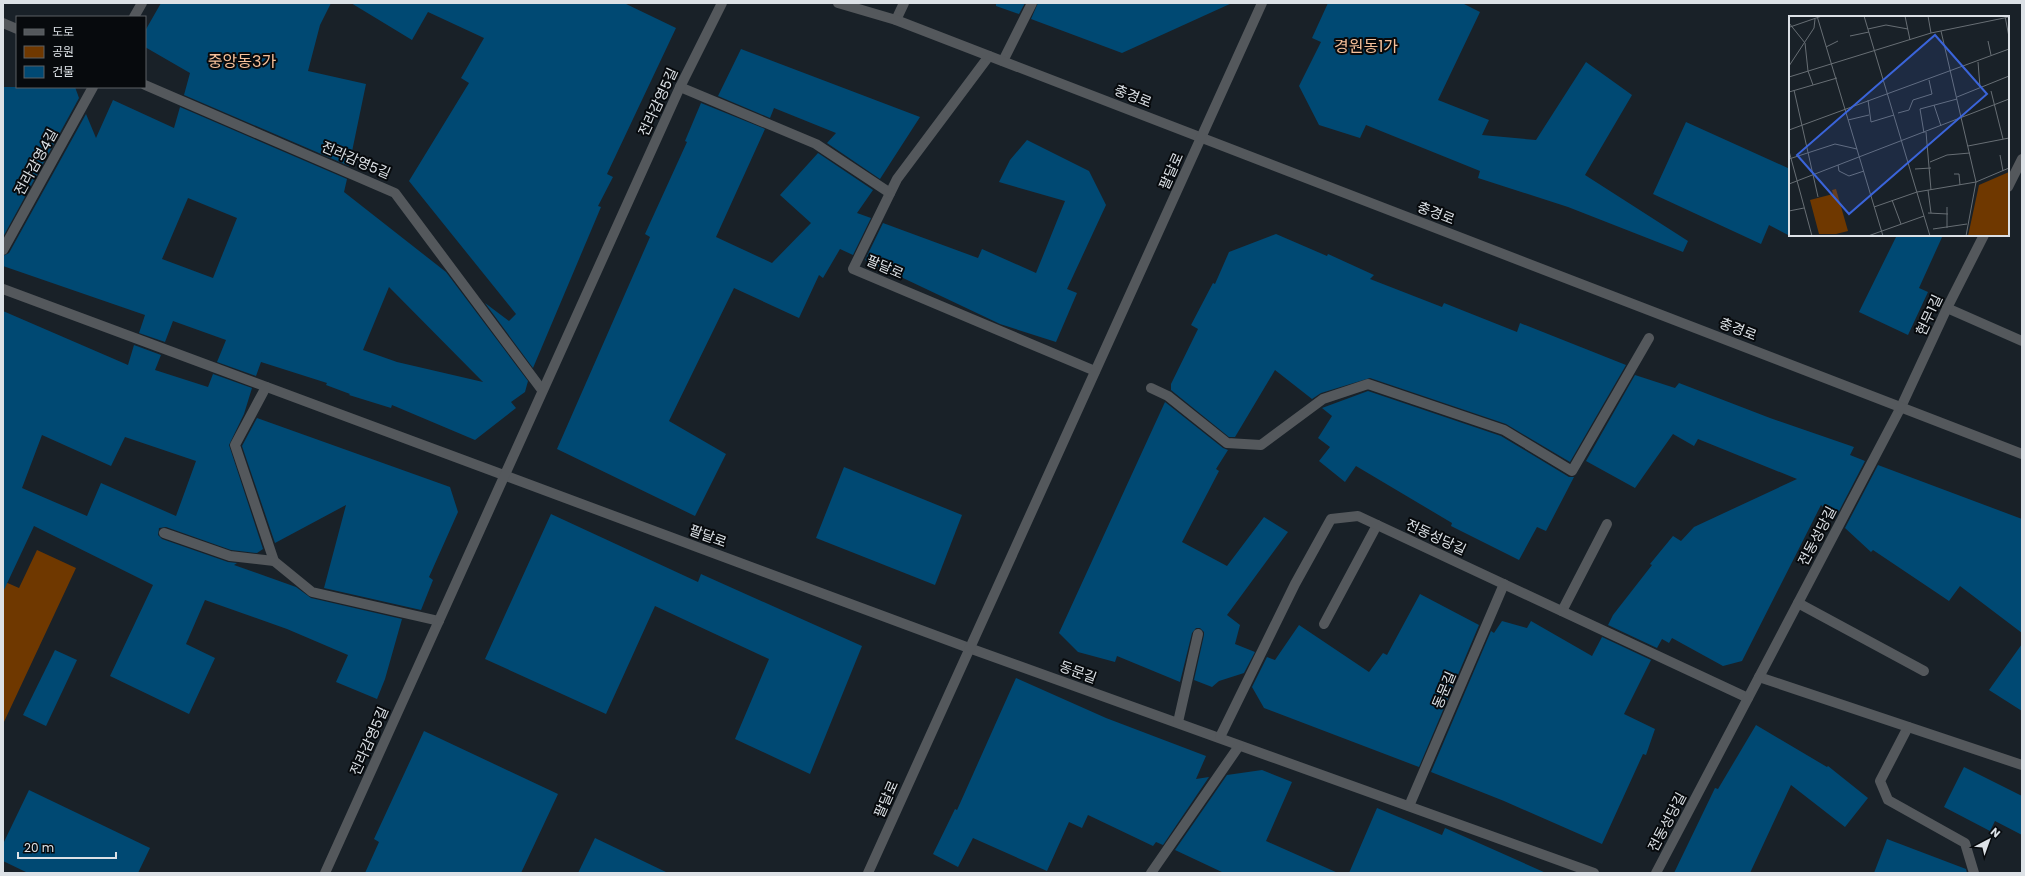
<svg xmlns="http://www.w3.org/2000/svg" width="2025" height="876" viewBox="0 0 2025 876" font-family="Poppins,'Noto Sans KR',sans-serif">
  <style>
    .green { fill: #6f3800 }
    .building { fill: #004973; fill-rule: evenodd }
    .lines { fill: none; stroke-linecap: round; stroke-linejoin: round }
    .service { stroke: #54585c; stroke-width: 10 }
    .minor { stroke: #54585c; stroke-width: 10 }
    .tertiary { stroke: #54585c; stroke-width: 10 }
    .labels { text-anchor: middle; stroke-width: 4; stroke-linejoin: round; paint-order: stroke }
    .street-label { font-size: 14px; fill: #dce1e6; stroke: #070a0d }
    .quarter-label { font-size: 16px; fill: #f6c09a; stroke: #070a0d }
    .inset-road { fill: none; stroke: #676e74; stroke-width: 1 }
    .view { fill: #3a64da; fill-opacity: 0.15; stroke: #3a64da; stroke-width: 2 }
    .inset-edge { fill: none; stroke: #dce1e6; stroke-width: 2 }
  </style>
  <rect width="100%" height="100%" fill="#192128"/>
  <!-- green -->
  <polygon class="green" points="37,550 76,568 3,724 3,581 19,588"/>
  <!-- building -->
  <g class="building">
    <polygon points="161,3 331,3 320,25 308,71 366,84 349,166 184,95 190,73 145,47 145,31"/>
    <polygon points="351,3 624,3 676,28 607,174 613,177 598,206 601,207 533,368 485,303 509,321 516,314 409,181 469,83 461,78 484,38 428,12 412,40"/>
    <polygon points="996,3 1025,3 1019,14 996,6"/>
    <polygon points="1038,3 1232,3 1122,53 1031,19"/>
    <polygon points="1328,3 1462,3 1480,12 1438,100 1489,120 1482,135 1536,140 1586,62 1632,95 1585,175 1688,241 1683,252 1568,207 1478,178 1480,171 1366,125 1360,138 1319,125 1299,86 1321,42 1312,38"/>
    <polygon points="741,49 920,117 880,179 827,143 836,133 774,108 770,118 718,96"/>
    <polygon points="3,87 75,87 79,98 3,237"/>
    <path d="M113,100l61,28 6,-21 167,72 -3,13 102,80 82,109 -3,11 -14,10 5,6 -41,32 -83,-35 -1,3 -42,-13 1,-1 -24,-9 1,-2 -66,-21 -5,14 -39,-14 9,-22 -53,-19 -8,21 -26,-9 6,-18 -142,-49v-10l6,-3 77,-139 10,24zM188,198l49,20 -24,60 -51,-19zM389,287l94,95 -86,-20 -34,-12z"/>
    <polygon points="701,103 765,129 716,237 772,263 811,223 780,195 818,153 873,190 857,213 871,218 853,255 840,249 823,278 819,275 799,318 734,288 669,421 726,454 695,516 557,449 650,237 645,234 687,142 685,141"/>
    <polygon points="1686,122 1790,169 1790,236 1769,225 1761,244 1653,194"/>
    <polygon points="1027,140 1089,171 1106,205 1067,289 1077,293 1056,342 1000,324 865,260 883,223 978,258 982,249 1036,273 1065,201 999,182 1010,160"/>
    <polygon points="1276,234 1327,256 1328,254 1374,275 1370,279 1442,307 1444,303 1517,332 1520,323 1626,365 1570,462 1506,424 1370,378 1321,393 1312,399 1275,370 1235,437 1229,437 1171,390 1171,384 1198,329 1191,325 1213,283 1215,284 1229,252"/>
    <polygon points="1897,235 1943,235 1919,288 1928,292 1908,335 1859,312"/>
    <path d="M3,311l125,54 6,-20 27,10 -6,15 53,17 5,-13 39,14 -8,26 -15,31 34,104 -6,4 -26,-3 -65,-23 -7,1 -1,7 4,4 66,23 9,1 -3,2 62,22 15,11 91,21 -17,60 -8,20 -41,-17 12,-27 -61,-26 -82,-29 -19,44 29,14 -26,56 -79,-38 43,-91 -119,-59 -31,66zM42,435l69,31 14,-29 71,24 -20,55 -75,-33 -14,33 -65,-28z"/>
    <polygon points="1635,375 1675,388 1679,383 1770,418 1854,447 1850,455 1865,461 1835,519 1821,505 1742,661 1723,666 1672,638 1669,643 1662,639 1657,648 1608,625 1613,615 1652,565 1650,564 1673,536 1681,541 1694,527 1797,479 1698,439 1694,446 1673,434 1635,488 1586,461"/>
    <polygon points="1368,391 1501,436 1569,477 1574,477 1546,531 1537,527 1519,560 1451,526 1452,523 1356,466 1345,482 1319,461 1330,447 1318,438 1332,416 1322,408"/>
    <polygon points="1165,402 1223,448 1228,450 1216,469 1219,471 1182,542 1227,566 1264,517 1288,532 1227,615 1240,625 1235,644 1255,652 1244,673 1219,681 1212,687 1194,680 1204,635 1204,632 1200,628 1196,628 1192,633 1180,682 1117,656 1115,662 1078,652 1059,633"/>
    <polygon points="257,418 450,487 458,512 429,577 433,580 421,610 324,588 346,505 275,543 242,446"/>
    <polygon points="1878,465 2022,519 2022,633 1960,586 1949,601 1873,550 1871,552 1845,528"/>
    <polygon points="844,467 962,515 935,585 816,538"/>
    <polygon points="551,514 698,582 701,574 862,646 810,774 735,739 769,659 655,606 606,714 485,659"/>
    <polygon points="1420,594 1479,625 1419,767 1264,708 1252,687 1267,657 1275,660 1299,625 1369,672 1383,653 1387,655"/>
    <polygon points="1502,621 1527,628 1531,621 1592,656 1602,637 1651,660 1624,714 1655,729 1646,755 1643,754 1602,844 1504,801 1431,772 1491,631 1494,633"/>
    <polygon points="2022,644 2022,711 1989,690"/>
    <polygon points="55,650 77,660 46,726 23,715"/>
    <polygon points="1016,678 1106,718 1206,756 1196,779 1209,777 1163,845 1156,842 1153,846 1088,815 1082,828 1069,822 1047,871 973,838 958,867 933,854 955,809 957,810"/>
    <polygon points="1756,725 1827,767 1828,766 1868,798 1845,827 1791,785 1750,873 1674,873 1715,788 1718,789"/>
    <polygon points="424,731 558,794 521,873 365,873 379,842 374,839"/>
    <polygon points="1964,767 2022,796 2022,835 1995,821 1990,831 1944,807"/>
    <polygon points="1262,770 1292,782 1266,841 1338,873 1224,873 1175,850 1227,775"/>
    <polygon points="29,790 150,848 138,873 28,873 3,861 3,844"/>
    <polygon points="1377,808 1442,835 1445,828 1546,873 1349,873"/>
    <polygon points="595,838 668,873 578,873"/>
    <polygon points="1887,839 1966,869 1967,873 1874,873"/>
  </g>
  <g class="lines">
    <!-- service -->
    <g class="service">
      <polyline points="896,20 904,3"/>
      <polyline points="1003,61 1032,3"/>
      <polyline points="1947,308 2022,341"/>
      <polyline points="1798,603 1924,671"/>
      <polyline points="1562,611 1607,524"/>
      <polyline points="1324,624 1377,525"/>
      <polyline points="1908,727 1880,781 1888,800 1965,843 1974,873"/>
    </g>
    <!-- minor -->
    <g class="minor">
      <polyline points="134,17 142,3"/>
      <polyline points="3,23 17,29"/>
      <polyline points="989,56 897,179 853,269 1095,371"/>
      <polyline points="145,85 395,193 542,390"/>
      <polyline points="680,87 816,144 890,193"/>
      <polyline points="2008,187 2022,159"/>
      <polyline points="3,250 93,87"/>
      <polyline points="3,289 969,648 1594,873"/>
      <polyline points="266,387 235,445 274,561 312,592 439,621"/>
      <polyline points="1151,388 1168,396 1227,443 1261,445 1323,399 1368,384 1504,430 1572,471 1649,338"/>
      <polyline points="164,533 230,556 274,561"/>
      <polyline points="1759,677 2022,765"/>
      <polyline points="1178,722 1198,634"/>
      <polyline points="1220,737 1295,584 1331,519 1358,516 1748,698"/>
      <polyline points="1409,806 1504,584"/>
      <polyline points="325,873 680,87 722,3"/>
      <polyline points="1151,873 1239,746"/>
      <polyline points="1656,873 1901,407 1947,308 1984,235"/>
    </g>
    <!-- tertiary -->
    <g class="tertiary">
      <polyline points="838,3 896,20 2022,454"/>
      <polyline points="868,873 1262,3"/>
    </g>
  </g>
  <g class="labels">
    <!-- street labels -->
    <g class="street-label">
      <text transform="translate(1133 96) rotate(21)" y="5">충경로</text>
      <text transform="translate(658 102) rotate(-65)" y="5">전라감영5길</text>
      <text transform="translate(356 160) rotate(23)" y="5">전라감영5길</text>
      <text transform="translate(36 162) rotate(-61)" y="5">전라감영4길</text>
      <text transform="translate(1171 171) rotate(-66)" y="5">팔달로</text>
      <text transform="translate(1436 213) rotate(21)" y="5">충경로</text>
      <text transform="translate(885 267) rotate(23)" y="5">팔달로</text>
      <text transform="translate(1929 315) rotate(-65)" y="5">현무1길</text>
      <text transform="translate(1738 329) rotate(21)" y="5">충경로</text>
      <text transform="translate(708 536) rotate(20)" y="5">팔달로</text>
      <text transform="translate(1817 536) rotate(-62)" y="5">전동성당길</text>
      <text transform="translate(1436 537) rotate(25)" y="5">전동성당길</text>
      <text transform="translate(1078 672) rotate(20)" y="5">동문길</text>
      <text transform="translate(1444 690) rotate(-67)" y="5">동문길</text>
      <text transform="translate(369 741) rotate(-66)" y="5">전라감영5길</text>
      <text transform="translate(886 799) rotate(-66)" y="5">팔달로</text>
      <text transform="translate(1667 822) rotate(-62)" y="5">전동성당길</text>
    </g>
    <!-- quarter labels -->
    <g class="quarter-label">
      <text x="1366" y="52">경원동1가</text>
      <text x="242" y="67">중앙동3가</text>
    </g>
  </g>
  <!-- overview -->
  <g transform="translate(1789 16)">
    <rect width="220" height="220" fill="#192128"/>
    <path d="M220,156v64h-41l11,-51zM47,173l12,42 -12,3h-17l-9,-34 23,-6 -1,-4z" fill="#6f3800"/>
    <path class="inset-road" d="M28,0l66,220M75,0l66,220M116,0l5,24M139,0l3,17M216,0l4,21M0,7l16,20 3,28 5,14M1,11l32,-11M79,13l18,-4 22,4M152,15l35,151 -10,54M61,20l19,-4M199,25l3,14M37,31l12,-6M189,46l2,25M0,50l25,-38 1,-9M0,61l142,-44 78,-16M5,74l24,107M202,75l12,48M0,76l48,-14M168,81l52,-21M79,84l3,22 23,-7M145,89l7,21M109,97l11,-3 4,-10 19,-6 -3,-14M59,104l21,-5M0,114l220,-81M137,116l5,58M135,117l-4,-24 37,-10M179,130l41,-8M0,135l23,85M211,139l3,16M0,143l46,-15 22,5M141,146l17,-7 23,-2M49,149l1,6 10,5 15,-5M126,153l16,-1M165,158h5l1,11M0,168l220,-85M139,174l3,23M103,184l9,24M85,191l43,-15 59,-10 33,-14M158,191v21M0,195l15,-3M139,197l20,1M144,213l34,-5M79,220l56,-20"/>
    <path class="view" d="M146,19l52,59 -138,120 -52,-59z"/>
    <rect width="220" height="220" class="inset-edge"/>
  </g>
  <!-- border -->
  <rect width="2025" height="876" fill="none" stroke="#dce1e6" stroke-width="8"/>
  <!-- legend -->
  <rect x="16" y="16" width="130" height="72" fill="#070a0d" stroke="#5c6064"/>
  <rect x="24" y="29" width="20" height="6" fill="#54585c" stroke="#5c6064"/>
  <text x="52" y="36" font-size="12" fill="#dce1e6">도로</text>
  <rect x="24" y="46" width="20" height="12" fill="#6f3800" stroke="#5c6064"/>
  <text x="52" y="56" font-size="12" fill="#dce1e6">공원</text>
  <rect x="24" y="66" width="20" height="12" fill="#004973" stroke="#5c6064"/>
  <text x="52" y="76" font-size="12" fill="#dce1e6">건물</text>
  <!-- north arrow -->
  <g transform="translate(1989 840) rotate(41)" stroke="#070a0d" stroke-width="3" paint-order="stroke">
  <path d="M0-3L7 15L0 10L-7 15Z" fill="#dce1e6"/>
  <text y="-6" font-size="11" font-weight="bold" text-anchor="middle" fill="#dce1e6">N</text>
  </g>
  <!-- scale -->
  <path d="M18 852v6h98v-6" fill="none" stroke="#dce1e6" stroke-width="2"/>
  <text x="24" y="852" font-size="12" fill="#dce1e6" stroke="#070a0d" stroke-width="3" paint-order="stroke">20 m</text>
</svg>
